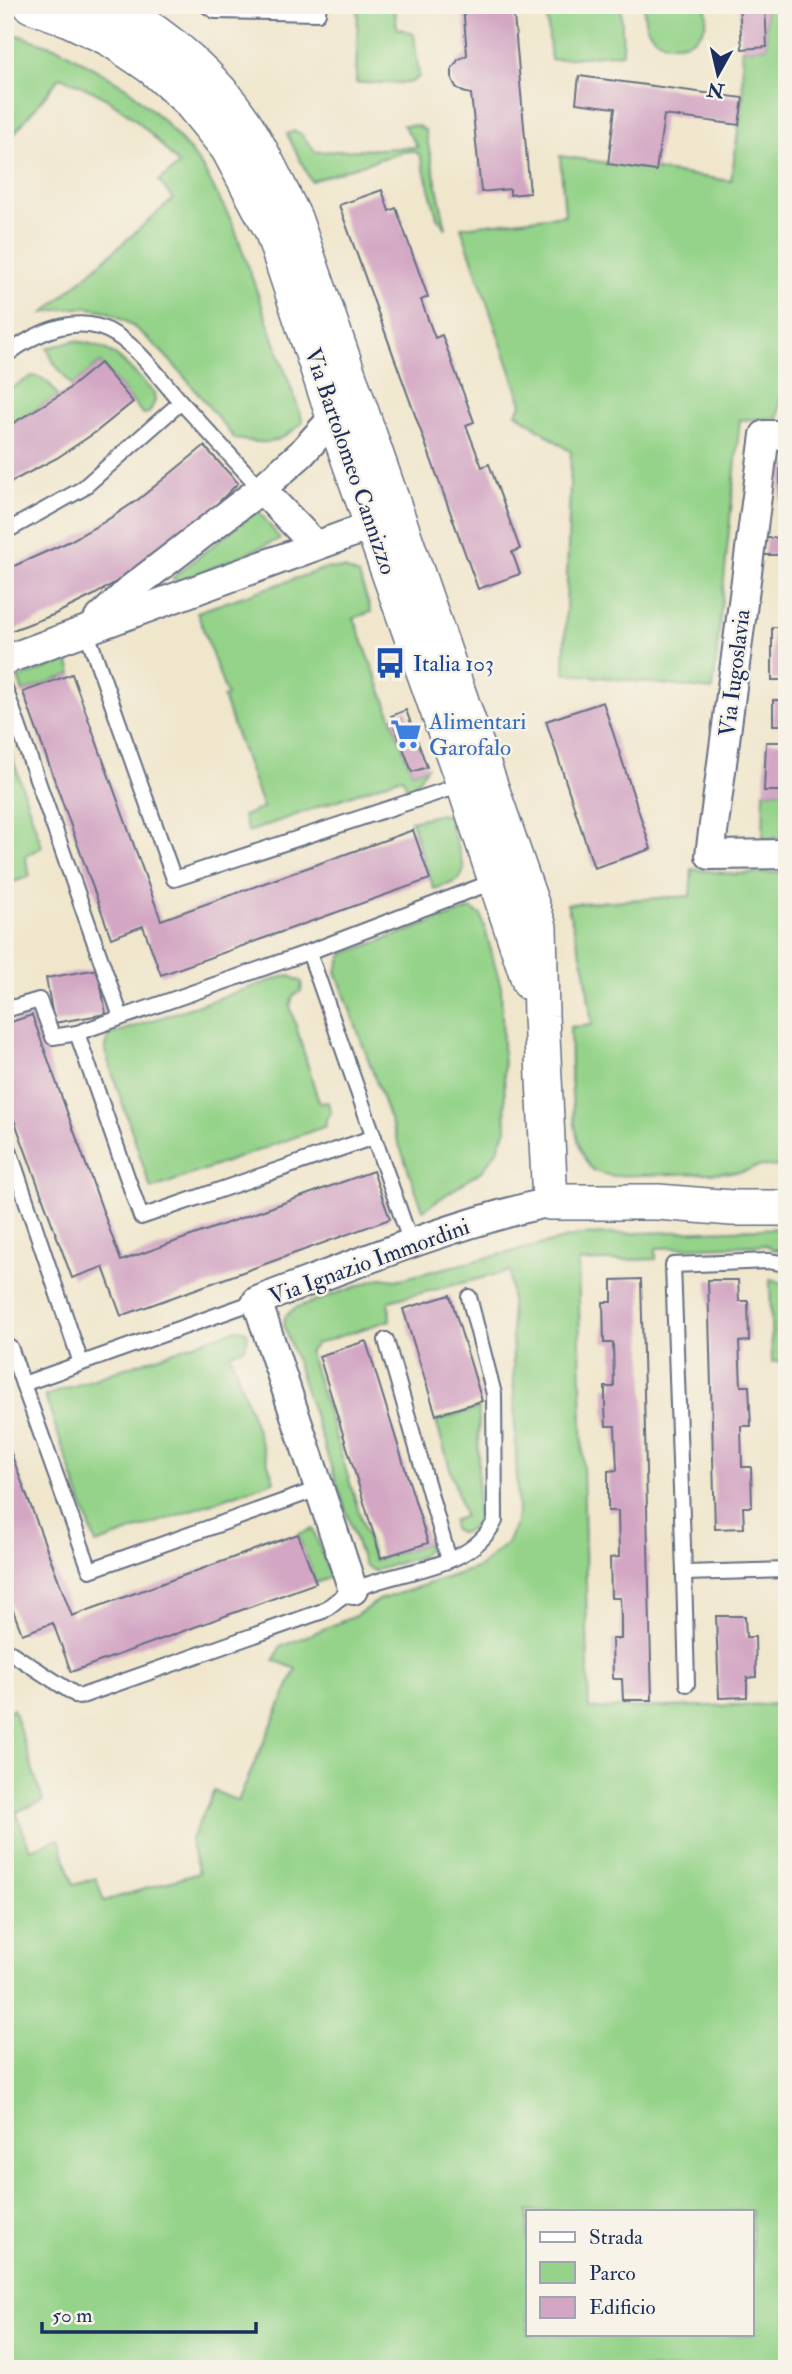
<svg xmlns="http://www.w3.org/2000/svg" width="792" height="2374" viewBox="0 0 792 2374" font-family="'IM FELL Double Pica',serif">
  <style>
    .green { fill: #94d389; stroke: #588174; stroke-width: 2; fill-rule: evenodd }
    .building { fill: #d3a7c4 }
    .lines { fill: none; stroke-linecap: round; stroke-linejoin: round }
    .service-casing { stroke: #666f84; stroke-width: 18 }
    .minor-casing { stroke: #666f84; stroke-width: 32 }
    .tertiary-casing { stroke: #666f84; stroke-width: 38 }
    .service { stroke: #fff; stroke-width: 14 }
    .minor { stroke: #fff; stroke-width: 28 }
    .tertiary { stroke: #fff; stroke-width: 35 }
    .labels { text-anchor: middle; stroke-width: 5; stroke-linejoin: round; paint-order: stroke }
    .street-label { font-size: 23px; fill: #1b2f5e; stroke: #f7f3e8 }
    .transit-label { font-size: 23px; fill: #164399; stroke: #f7f3e8; text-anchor: start }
    .shop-label { font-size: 23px; fill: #366cbe; stroke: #f7f3e8; text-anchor: start }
  </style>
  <rect width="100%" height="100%" fill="#f7f3e8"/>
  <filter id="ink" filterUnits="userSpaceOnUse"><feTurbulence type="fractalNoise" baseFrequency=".0143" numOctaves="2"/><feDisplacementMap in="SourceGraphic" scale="14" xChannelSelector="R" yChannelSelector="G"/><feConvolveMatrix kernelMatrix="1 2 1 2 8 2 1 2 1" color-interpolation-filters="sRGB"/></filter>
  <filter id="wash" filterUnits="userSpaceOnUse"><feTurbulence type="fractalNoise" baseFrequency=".00686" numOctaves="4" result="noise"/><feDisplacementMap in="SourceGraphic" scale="28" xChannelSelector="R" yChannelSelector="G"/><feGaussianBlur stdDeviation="1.57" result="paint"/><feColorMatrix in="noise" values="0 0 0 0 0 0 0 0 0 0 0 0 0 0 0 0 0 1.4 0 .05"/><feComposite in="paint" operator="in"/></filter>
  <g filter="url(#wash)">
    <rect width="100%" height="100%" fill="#f0e6cc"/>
    <!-- green -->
    <g class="green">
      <polygon points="358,5 394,5 397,28 414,34 419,77 410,83 356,83"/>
      <polygon points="546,5 621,5 623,53 551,60"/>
      <path d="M645,5h60c14,47 -68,57 -60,0z"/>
      <polygon points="765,5 787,5 787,340 778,418 740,420 713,690 564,673 571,452 516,413 522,404 461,227 565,215 560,156 731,181 743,98 742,49 767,47"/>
      <path d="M5,31l55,18 66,38 38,34 26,30 14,19 29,54 70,198c-27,24 -33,22 -68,17 -33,-39 -84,-114 -133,-129 -20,-5 -39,-1 -58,3l129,-114 -14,-18 20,-16c-35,-42 -66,-69 -119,-88l-46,57 -9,-6z"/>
      <polygon points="403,125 418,126 425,130 446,229 437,217 420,155 413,151 402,152 311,181 287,134 294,131 300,133 316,152 418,147"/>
      <path d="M74,341c40,3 54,26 80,52l1,8 -6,12 -6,1 -43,-51 -28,23 -18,-23 -7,-15z"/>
      <path d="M32,376c14,1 19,9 26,20l-53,32v-36z"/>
      <polygon points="258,510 280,539 179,582 172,578"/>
      <polygon points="326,568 345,569 359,575 371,612 354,618 412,772 427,767 410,793 402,777 248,832 243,816 263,808 223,697 227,696 197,612"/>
      <polygon points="68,660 72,674 23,692 18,678"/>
      <polygon points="5,735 42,847 25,856 30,876 5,885"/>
      <polygon points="764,791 787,791 787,838 763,839"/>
      <path d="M441,814l7,2 16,52c-2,15 -17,16 -30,21l-23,-68z"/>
      <path d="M692,869l41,5 54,-2v295l-28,-1 -17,6 -130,4c-7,-2 -15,-3 -20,-7 -25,-23 -20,-108 -22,-142l22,-2 -7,-55 -18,-66 123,-8z"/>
      <polygon points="471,909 481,915 501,987 506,1129 498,1149 483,1170 423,1210 336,971 343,954"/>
      <polygon points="288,975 302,982 301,991 293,996 290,1006 319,1103 328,1102 331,1113 326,1119 326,1126 151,1189 105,1051 109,1035"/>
      <path d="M787,1228v23l-15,-2 -5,-4 -111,3v11l-78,3 11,447 198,-5v665h-782v-657l8,-3 30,92 -27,11 14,37 29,-10 15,46 22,-7 8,23 95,-28 -9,-32 24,-50 24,10 58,-132 -22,-9 6,-13 75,-31 24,-16 100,-33 28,-24 8,-17 3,-15 -8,-240 -121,30 1,19 -74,24 -7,8 65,208 54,-17 -1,7 -6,6 -47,15 -10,-6 -80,-240 1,-8 10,-9 86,-30 15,2 185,-45zM528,2211h224v123h-224z"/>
      <polygon points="770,1279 787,1284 787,1361 772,1362"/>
      <polygon points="237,1329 247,1331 248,1338 244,1348 230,1353 274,1481 96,1544 45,1396"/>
      <polygon points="479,1408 477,1522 469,1530 461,1533 453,1529 453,1521 464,1516 436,1421"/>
      <polygon points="313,1529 331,1577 316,1583 298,1534"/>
    </g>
    <g id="blocks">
      <!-- building -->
      <g class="building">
        <polygon points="463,5 513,5 530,193 510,195 510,189 481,192 471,94 463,92 456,87 452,79 452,69 458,60 467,55"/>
        <polygon points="739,5 765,5 767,47 742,49"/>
        <polygon points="579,76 743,98 739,125 664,115 656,171 608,164 615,108 576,103"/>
        <polygon points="382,190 389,211 396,208 428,297 421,300 435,338 442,335 474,422 466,425 482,467 489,464 520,549 512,552 520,574 478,589 339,205"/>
        <polygon points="100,363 133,402 96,432 57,458 5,485 5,428 66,391"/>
        <polygon points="204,446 238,483 206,515 134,571 94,595 53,615 5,633 5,570 68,542 104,522 139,499"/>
        <polygon points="780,463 787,463 787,555 764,555 766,538 781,538"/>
        <rect x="772" y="627" width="15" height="53"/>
        <polygon points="72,674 161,920 413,830 430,879 161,975 143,926 111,938 23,692"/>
        <rect x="773" y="700" width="14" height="25"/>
        <polygon points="603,702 651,849 594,868 546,721"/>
        <polygon points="406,710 427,767 412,772 391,716"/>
        <polygon points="766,742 787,742 787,791 764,791"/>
        <polygon points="98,969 106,1014 54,1023 46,978"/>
        <polygon points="32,1015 121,1261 373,1171 390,1219 121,1316 103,1267 72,1278 5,1095 5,1024"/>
        <polygon points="641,1279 652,1700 623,1700 622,1679 613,1679 612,1639 621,1639 621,1618 620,1598 611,1598 610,1558 619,1557 618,1511 608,1511 608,1471 617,1470 615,1426 606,1426 605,1407 605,1387 614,1387 613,1343 604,1343 603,1302 612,1302 612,1280"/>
        <polygon points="708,1280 738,1280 739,1301 748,1301 749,1341 739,1342 741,1386 749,1386 751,1426 741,1426 742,1467 751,1467 752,1507 743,1507 744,1528 715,1529"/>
        <polygon points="450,1295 482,1401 436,1415 403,1309"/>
        <polygon points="366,1341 428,1543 381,1558 319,1356"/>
        <polygon points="5,1437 72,1616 298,1534 316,1583 71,1672 53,1623 22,1634 5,1589"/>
        <polygon points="716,1616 745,1616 746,1637 755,1637 756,1677 747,1678 747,1697 719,1698"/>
      </g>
    </g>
  </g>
  <g filter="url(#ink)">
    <use href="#blocks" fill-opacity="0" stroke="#666f84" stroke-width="2"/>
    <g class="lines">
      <defs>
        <g id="service">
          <polyline points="206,5 215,11 318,13 319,5"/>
          <path d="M5,356c31,-24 74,-45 111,-21 26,16 45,45 65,67"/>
          <polyline points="5,532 82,489 181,402 261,489"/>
          <polyline points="86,630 174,879 464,784"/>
          <polyline points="5,688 121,1017"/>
          <polyline points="309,952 411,1243"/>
          <polyline points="5,1010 39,1000 53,1037 77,1033"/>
          <polyline points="374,1137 141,1217 77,1033 309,952 495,881"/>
          <polyline points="5,1138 81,1363"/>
          <polyline points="787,1264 768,1261 673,1265 684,1573 787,1570"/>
          <polyline points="257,1301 23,1384 90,1570 318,1489"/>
          <polyline points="386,1340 449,1560"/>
          <polyline points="5,1348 10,1347 23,1384"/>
          <polyline points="684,1573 687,1684"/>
          <path d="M5,1649l74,48 244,-86c10,-7 20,-17 31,-21 46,-22 115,-18 141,-69l-1,-127 -25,-97"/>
        </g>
        <g id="minor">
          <polyline points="787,435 765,435 710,855 787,854"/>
          <polyline points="261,489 315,545"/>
          <polyline points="98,620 132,588 261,489 301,454 334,417"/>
          <polyline points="5,660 373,525"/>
          <path d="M353,1590l-96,-289c96,-36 192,-76 293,-99"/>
        </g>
        <g id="tertiary">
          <polyline points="31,5 67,18 111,39 152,67 188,99 228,148 272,230 334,417 464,784 530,983"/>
          <path d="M111,5c52,29 100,68 133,118 19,29 34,64 50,95l245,709 2,89 9,186h108l74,6h55"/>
        </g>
      </defs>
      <!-- service casing -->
      <use href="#service" class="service-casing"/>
      <!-- minor casing -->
      <use href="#minor" class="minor-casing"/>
      <!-- tertiary casing -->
      <use href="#tertiary" class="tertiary-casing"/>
      <!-- service -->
      <use href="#service" class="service"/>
      <!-- minor -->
      <use href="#minor" class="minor"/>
      <!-- tertiary -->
      <use href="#tertiary" class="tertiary"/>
    </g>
  </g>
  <!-- icons -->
  <defs>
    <symbol id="bus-bare" viewBox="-9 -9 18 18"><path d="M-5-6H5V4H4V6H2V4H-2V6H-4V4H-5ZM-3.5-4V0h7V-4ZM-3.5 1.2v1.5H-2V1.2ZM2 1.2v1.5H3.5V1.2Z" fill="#1a4fb4" stroke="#f7f3e8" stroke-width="2.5" paint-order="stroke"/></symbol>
    <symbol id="supermarket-bare" viewBox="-9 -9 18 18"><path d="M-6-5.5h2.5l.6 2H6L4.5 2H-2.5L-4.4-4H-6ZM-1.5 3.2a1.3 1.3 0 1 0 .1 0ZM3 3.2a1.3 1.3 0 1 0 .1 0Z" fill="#3f7fe0" stroke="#f7f3e8" stroke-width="2.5" paint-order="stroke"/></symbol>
  </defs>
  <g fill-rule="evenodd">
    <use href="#bus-bare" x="368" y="641" width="44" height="44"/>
    <use href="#supermarket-bare" x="384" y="712" width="44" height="44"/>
  </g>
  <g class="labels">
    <!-- street labels -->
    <g class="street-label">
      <text transform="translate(351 461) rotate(71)" y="8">Via Bartolomeo Cannizzo</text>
      <text transform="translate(734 673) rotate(-83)" y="8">Via Iugoslavia</text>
      <text transform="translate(369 1261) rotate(-20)" y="8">Via Ignazio Immordini</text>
    </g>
    <!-- transit labels -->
    <g class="transit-label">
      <text x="413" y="671">Italia 103</text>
    </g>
    <!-- shop labels -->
    <g class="shop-label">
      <text x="429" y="729">Alimentari<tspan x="429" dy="26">Garofalo</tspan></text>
    </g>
  </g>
  <!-- margin -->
  <rect width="792" height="2374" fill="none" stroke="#f7f3e8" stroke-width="28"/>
  <!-- legend -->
  <rect x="526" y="2210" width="228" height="126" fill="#f7f3e8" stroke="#9fa5b1" stroke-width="2"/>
  <rect x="540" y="2232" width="35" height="10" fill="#ffffff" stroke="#9fa5b1" stroke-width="2"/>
  <text x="589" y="2244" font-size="21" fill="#1b2f5e">Strada</text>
  <rect x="540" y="2262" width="35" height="21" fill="#94d389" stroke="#9fa5b1" stroke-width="2"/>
  <text x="589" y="2280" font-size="21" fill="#1b2f5e">Parco</text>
  <rect x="540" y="2297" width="35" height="21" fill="#d3a7c4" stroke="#9fa5b1" stroke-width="2"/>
  <text x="589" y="2314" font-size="21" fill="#1b2f5e">Edificio</text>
  <!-- north arrow -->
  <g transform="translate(718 74) rotate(188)" stroke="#f7f3e8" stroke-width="5" paint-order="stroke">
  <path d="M0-5L12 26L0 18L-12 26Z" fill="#1b2f5e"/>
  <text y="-10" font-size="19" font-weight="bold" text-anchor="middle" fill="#1b2f5e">N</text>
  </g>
  <!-- scale -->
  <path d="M42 2322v10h214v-10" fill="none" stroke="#1b2f5e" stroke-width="3.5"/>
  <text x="52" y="2322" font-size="21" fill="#1b2f5e" stroke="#f7f3e8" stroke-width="5" paint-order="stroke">50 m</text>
</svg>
